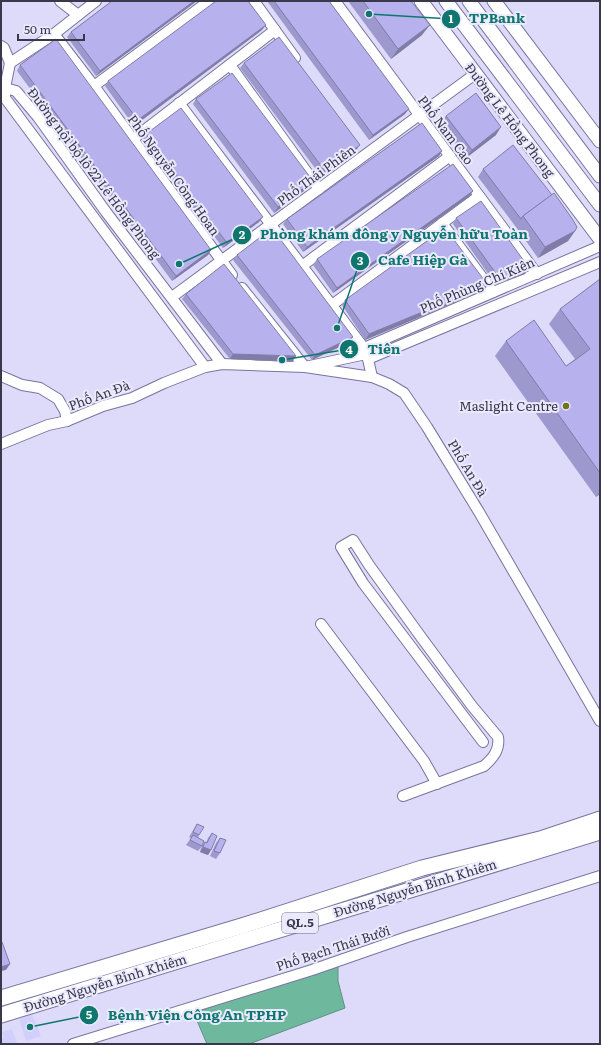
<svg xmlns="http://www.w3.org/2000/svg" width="601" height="1045" viewBox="0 0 601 1045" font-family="Literata,serif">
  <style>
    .built { fill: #d3cffc }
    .water { fill: #6eb99e; stroke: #5e9285 }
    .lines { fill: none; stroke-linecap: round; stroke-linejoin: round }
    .minor-casing { stroke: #7874a0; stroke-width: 12 }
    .major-casing { stroke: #7874a0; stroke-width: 15 }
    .highway-casing { stroke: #7874a0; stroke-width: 17 }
    .minor { stroke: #fff; stroke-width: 10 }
    .major { stroke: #fff; stroke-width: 13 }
    .highway { stroke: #fff; stroke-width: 15 }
    .wall { fill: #9d98cd }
    .shaded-wall { fill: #807ca7 }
    .building { fill: #b7b1ee; stroke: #807ca7 }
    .poi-dot { fill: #747216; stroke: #eae9fd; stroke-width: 1.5 }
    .labels { text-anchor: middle; stroke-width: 4; stroke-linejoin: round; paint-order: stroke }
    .shield { fill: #eae9fd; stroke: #6e6d80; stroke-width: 1 }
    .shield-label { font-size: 12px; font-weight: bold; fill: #39384b }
    .street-label { font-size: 13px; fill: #39384b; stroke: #eae9fd }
    .poi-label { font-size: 13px; fill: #39384b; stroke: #eae9fd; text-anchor: end }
    .leader { fill: none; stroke: #0f766e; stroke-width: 1.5 }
    .callout-dot { fill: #0f766e; stroke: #eae9fd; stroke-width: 1.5 }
    .mark-label { font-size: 12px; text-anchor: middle; font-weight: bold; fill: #fff }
    .callout-label { font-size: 14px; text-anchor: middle; font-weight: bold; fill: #0f766e; stroke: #eae9fd; stroke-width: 4; stroke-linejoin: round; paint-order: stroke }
  </style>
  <rect width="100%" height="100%" fill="#dddbf9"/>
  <!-- built -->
  <g class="built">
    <polygon points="32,1014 41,1036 26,1041 19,1019"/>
    <polygon points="12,1029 17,1043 1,1044 1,1039 4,1038 2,1032"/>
  </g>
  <!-- water -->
  <polygon class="water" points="338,966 338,981 345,1008 249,1044 207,1044 195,1016 194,1011 271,986"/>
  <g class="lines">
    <defs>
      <g id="minor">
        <polyline points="60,1 78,15"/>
        <polyline points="96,1 54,34 10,63 5,88 5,98 205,367"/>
        <polyline points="254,1 295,58"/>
        <polyline points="335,1 537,274"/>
        <polyline points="54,34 94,86 232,275"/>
        <polyline points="1,46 4,48 10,63"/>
        <polyline points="230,65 319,189"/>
        <polyline points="94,86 209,1"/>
        <polyline points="5,88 16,91 38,117 106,212 222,364"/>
        <polyline points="179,103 364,348 368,359 372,377"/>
        <polyline points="133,139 275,30"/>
        <polyline points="442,223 493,292"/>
        <polyline points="302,266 450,156"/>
        <polyline points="242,288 305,367 366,354"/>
        <polyline points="172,297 475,74"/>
        <polyline points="332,305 479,196"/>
        <polyline points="364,348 600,246"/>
        <polyline points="368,359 600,262"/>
        <polyline points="1,376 22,385 40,388 58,399 65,411 67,421"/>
        <polyline points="1,444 48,425 67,421 103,406 132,398 164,383 205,367 222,364 305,367 372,377 389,384 404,393 427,427 479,512 600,721"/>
        <polyline points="321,624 424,761 437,784"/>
        <path d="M403,796l81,-30c9,-8 16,-16 14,-29l-26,-31 -51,-69 -52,-72 -16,-25 -12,7 22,36 120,159"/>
        <polyline points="73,1044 312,970 407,937 600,876"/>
      </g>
      <g id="major">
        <polyline points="421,1 600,239"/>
        <polyline points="446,1 600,205"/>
        <polyline points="469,1 600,176"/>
        <polyline points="494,1 600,141"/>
      </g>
      <g id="highway">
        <polyline points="1,998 245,925 422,868 540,839 600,819"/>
        <polyline points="1,1015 600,832"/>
      </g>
    </defs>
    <!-- minor casing -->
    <use href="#minor" class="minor-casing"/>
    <!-- major casing -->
    <use href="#major" class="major-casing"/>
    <!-- highway casing -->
    <use href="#highway" class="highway-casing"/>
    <!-- minor -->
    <use href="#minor" class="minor"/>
    <!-- major -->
    <use href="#major" class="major"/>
    <!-- highway -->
    <use href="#highway" class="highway"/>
  </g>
  <!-- wall -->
  <g class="wall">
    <polygon points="112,1 197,1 96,76 67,37 71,32"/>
    <polygon points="267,1 329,1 405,114 369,140"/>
    <polygon points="348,1 411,1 422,35 391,59"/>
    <polygon points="262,30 134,126 105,86 108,81"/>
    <polygon points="244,63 356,150 321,176 240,68"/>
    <polygon points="20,65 211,250 208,255 172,281 17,71"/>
    <polygon points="196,99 309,187 274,213 193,104"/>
    <polygon points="446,116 496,135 466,158 440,123"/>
    <polygon points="146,134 259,222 223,248 142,140"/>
    <polygon points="442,151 439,156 303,252 283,224 287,219"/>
    <polygon points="483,169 575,231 568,241 538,258 516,227 478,177"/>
    <polygon points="473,191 469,197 333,293 313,265 317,259"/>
    <polygon points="456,218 529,268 525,274 496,285 453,224"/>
    <polygon points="237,255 350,342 312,360 233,260"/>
    <polygon points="600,279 600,494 596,497 495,356 506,341 566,366 575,359 549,324 560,309"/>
    <polygon points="488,285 484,290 365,340 342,305 345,300"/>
    <polygon points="186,294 292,362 230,359 182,299"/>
    <polygon points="197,824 199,835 198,838 202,846 198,851 186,845 191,838 189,837"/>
    <polygon points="212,833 211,850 208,855 200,852 201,848 205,842 206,843 208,838"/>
    <polygon points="220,838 220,853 216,859 210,856 216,843"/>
  </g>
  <!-- shaded-wall -->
  <g class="shaded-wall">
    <polygon points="194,1 197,1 96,76 100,71"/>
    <polygon points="266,25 262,30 134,126 138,120"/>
    <polygon points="430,25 422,35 391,59 398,49"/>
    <polygon points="409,109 405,114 369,140 373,135"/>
    <polygon points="501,127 496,135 466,158 472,150"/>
    <polygon points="360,145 356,150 321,176 325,171"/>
    <polygon points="442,151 439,156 303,252 307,247"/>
    <polygon points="313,181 309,187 274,213 278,207"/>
    <polygon points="473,191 469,197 333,293 337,288"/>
    <polygon points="263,217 259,222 223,248 227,243"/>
    <polygon points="575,231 568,241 538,258 545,247"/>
    <polygon points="211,250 208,255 172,281 176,276"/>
    <polygon points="529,268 525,274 496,285 500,279"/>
    <polygon points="488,285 484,290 365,340 369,334"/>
    <polygon points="353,337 350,342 312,360 315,355"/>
    <polygon points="233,354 296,356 292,362 230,359"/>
    <polygon points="600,492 600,494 596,497"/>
    <polygon points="203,847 211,850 208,855 200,852"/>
    <polygon points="10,964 6,970 1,971 1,967"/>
  </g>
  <!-- building -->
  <g class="building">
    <polygon points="112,1 194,1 100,71 71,32"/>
    <polygon points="216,1 248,1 266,25 138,120 108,81"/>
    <polygon points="274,1 329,1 409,109 373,135"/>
    <polygon points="363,1 411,1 430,25 398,49"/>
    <polygon points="279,37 360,145 325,171 244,63"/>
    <polygon points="56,39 211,250 176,276 20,65"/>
    <polygon points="232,73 313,181 278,207 196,99"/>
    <polygon points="476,93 501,127 472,150 446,116"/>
    <polygon points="181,108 263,217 227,243 146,134"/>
    <polygon points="422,123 442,151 307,247 287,219"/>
    <polygon points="513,145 552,195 523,216 521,219 483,169"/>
    <polygon points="453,164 473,191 337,288 317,259"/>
    <polygon points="554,193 573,220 577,227 575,231 545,247 523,216"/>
    <polygon points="481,201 529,268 500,279 456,218"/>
    <polygon points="272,228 353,337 315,355 237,255"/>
    <polygon points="445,228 488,285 369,334 345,300"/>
    <polygon points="224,264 296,356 233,354 186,294"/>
    <polygon points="600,279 600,473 506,341 534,320 566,366 575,360 590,349 560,309"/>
    <polygon points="197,824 204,827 199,835 193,832"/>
    <polygon points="212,833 217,836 211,850 203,847 205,842 207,843"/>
    <polygon points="193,835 204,841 202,846 190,840"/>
    <polygon points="220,838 226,840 220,853 214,851"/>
    <polygon points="1,942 2,942 10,964 1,967"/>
  </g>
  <!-- markers -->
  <circle class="poi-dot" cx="566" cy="406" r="4"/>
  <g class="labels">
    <!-- shield labels -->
    <rect class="shield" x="282" y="913" width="36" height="20" rx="3"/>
    <g class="shield-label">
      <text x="300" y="927">QL.5</text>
    </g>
    <!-- street labels -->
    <g class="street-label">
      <text transform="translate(510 120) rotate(53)" y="5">Đường Lê Hồng Phong</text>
      <text transform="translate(446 130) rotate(53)" y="5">Phố Nam Cao</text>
      <text transform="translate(94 173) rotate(53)" y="5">Đường nội bộ lô 22 Lê Hồng Phong</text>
      <text transform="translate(174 175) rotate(54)" y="5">Phố Nguyễn Công Hoan</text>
      <text transform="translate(316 175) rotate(-36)" y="5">Phố Thái Phiên</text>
      <text transform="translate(477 285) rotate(-23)" y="5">Phố Phùng Chí Kiên</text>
      <text transform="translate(99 395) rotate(-20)" y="5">Phố An Đà</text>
      <text transform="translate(468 468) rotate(59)" y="5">Phố An Đà</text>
      <text transform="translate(415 888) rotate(-17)" y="5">Đường Nguyễn Bỉnh Khiêm</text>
      <text transform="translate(333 948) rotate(-18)" y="5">Phố Bạch Thái Bưởi</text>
      <text transform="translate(105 983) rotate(-17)" y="5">Đường Nguyễn Bỉnh Khiêm</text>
    </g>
    <!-- poi labels -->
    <g class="poi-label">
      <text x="558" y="411">Maslight Centre</text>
    </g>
  </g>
  <!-- callouts -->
  <path class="leader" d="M369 14L451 19M179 264L242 235M337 328L360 261M282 360L349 349M30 1027L89 1015"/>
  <g class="callout-dot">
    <circle cx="369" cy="14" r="4"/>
    <circle cx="179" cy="264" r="4"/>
    <circle cx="337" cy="328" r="4"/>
    <circle cx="282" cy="360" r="4"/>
    <circle cx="30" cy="1027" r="4"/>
    <circle cx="451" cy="19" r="10"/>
    <circle cx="242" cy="235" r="10"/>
    <circle cx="360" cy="261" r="10"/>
    <circle cx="349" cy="349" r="10"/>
    <circle cx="89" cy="1015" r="10"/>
  </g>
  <g class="mark-label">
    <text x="451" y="23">1</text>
    <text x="242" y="239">2</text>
    <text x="360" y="265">3</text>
    <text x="349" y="354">4</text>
    <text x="89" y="1019">5</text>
  </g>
  <g class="callout-label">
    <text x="497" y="23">TPBank</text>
    <text x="394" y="239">Phòng khám đông y Nguyễn hữu Toàn</text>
    <text x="423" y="265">Cafe Hiệp Gà</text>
    <text x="384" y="354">Tiên</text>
    <text x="197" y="1020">Bệnh Viện Công An TPHP</text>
  </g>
  <!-- border -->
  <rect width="601" height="1045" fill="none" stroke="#39384b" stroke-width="4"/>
  <!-- scale -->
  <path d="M18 34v6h66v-6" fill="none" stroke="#39384b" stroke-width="2"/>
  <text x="24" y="34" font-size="12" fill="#39384b" stroke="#eae9fd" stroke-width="3" paint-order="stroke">50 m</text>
</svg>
